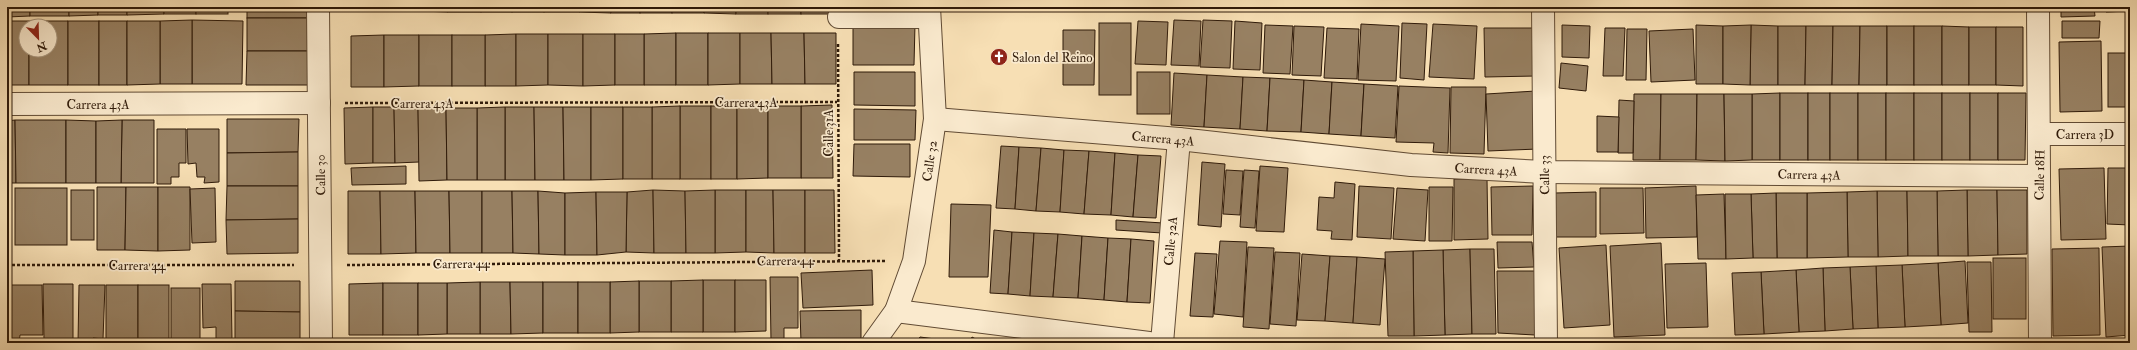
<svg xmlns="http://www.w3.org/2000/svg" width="2137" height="350" viewBox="0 0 2137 350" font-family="'IM FELL Double Pica',serif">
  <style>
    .building { fill: #978062; stroke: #2f1a09 }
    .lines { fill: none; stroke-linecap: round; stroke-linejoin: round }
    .minor-casing { stroke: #614b34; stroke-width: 24 }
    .path { stroke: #2f1a09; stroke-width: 2.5; stroke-dasharray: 3 2; stroke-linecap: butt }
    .minor { stroke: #faeace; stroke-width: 22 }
    .labels { text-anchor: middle; stroke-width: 3.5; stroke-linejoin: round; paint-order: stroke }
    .poi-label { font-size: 13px; fill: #2f1a09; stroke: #faeace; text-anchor: start }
    .street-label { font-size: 13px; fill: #2f1a09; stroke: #faeace }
  </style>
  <rect width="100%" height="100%" fill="#f7dfb4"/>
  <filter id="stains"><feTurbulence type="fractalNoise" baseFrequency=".005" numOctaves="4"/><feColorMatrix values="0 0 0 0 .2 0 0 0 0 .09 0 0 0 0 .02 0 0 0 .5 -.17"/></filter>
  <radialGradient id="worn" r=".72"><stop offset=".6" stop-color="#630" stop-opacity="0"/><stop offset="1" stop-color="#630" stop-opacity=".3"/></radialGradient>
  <!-- building -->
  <g class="building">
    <polygon points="7,7 30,7 30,16 7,17"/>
    <rect x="30" y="7" width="39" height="9"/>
    <polygon points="69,7 98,7 98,15 69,16"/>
    <rect x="98" y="7" width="29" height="8"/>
    <polygon points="127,7 164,7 164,14 127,15"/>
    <rect x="164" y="7" width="32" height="7"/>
    <rect x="196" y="7" width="32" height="7"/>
    <rect x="247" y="7" width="63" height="11"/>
    <rect x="351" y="7" width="33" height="4"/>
    <rect x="384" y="7" width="36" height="4"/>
    <polygon points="420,7 448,7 448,12 420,11"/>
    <rect x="448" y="7" width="33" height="5"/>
    <rect x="481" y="7" width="31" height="5"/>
    <rect x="512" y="7" width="32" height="5"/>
    <rect x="544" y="7" width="35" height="5"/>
    <polygon points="579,7 611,7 611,13 579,12"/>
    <rect x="611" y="7" width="29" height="6"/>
    <rect x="640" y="7" width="32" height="6"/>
    <rect x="672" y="7" width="32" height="6"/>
    <polygon points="704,7 736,7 736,14 704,13"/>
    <rect x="736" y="7" width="32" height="7"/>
    <rect x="768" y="7" width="33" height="7"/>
    <rect x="801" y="7" width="31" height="7"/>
    <polygon points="2061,7 2094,7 2095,16 2061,17"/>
    <polygon points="2106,7 2130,7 2130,11 2106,12"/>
    <rect x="247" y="18" width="63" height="33"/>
    <polygon points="192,20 243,21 242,84 192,84"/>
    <polygon points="192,20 192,84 160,84 160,21"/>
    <polygon points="1174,20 1201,21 1199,66 1171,65"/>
    <polygon points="1203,20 1232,21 1230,68 1200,67"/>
    <polygon points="7,21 29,21 29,26 26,26 26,50 29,50 29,85 7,85"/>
    <polygon points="29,21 68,21 68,85 29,85 29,50 50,50 50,26 29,26"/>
    <rect x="68" y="21" width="31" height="64"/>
    <rect x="99" y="21" width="28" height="64"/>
    <polygon points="127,21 160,21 160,84 127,85"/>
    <polygon points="1138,21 1168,22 1166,65 1135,64"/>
    <polygon points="1235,21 1262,23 1260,70 1233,69"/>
    <polygon points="2062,21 2100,21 2099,38 2062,38"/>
    <rect x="1099" y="23" width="32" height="72"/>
    <polygon points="1402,23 1427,24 1424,80 1400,78"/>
    <polygon points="853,24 915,24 914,65 853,65"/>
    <polygon points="1361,24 1399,26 1396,81 1358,80"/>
    <polygon points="1433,24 1477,26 1474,79 1429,77"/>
    <polygon points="1265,25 1293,26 1290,74 1263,73"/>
    <polygon points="1562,25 1590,26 1589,58 1562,57"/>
    <polygon points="1696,25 1723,26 1723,84 1696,84"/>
    <polygon points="1751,25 1778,26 1778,85 1750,85"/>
    <polygon points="1751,25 1750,85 1723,84 1723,26"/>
    <polygon points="1294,26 1324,27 1321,76 1292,75"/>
    <polygon points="1778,26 1806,26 1805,85 1778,85"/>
    <polygon points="1806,26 1833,26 1832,85 1805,85"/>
    <polygon points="1833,26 1860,26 1859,85 1832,85"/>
    <polygon points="1860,26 1887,26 1887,85 1859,85"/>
    <rect x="1887" y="26" width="27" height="59"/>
    <rect x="1914" y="26" width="28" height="59"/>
    <polygon points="1942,26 1969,27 1969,85 1942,85"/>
    <rect x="1969" y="27" width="27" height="58"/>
    <polygon points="1996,27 2023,27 2023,86 1996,85"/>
    <polygon points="1327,28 1359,29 1357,79 1324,78"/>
    <polygon points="1484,28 1536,28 1536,76 1485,77"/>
    <polygon points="1605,28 1625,28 1623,76 1603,76"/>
    <polygon points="1627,29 1647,29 1646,80 1626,80"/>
    <polygon points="1693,29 1695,80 1651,82 1649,31"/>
    <polygon points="1063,30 1095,30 1094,85 1063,85"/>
    <polygon points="676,33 676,85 644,85 644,34"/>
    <rect x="676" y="33" width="32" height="52"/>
    <polygon points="708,33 740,33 740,84 708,85"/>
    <polygon points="740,33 771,33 772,84 740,84"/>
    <polygon points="771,33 804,33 805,84 772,84"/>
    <polygon points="804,33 836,33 836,84 805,84"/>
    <polygon points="516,34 516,86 485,86 485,35"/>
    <polygon points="516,34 548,34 548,85 516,86"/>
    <polygon points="548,34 583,34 583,86 548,85"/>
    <polygon points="583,34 615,34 615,85 583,86"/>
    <rect x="615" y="34" width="29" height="51"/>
    <polygon points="384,35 384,87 351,87 351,36"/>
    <polygon points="384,35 419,35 419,86 384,87"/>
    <rect x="419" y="35" width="33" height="51"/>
    <rect x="452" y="35" width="33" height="51"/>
    <polygon points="2101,41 2102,111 2060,112 2059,42"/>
    <polygon points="247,51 310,51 310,85 246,85"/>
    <rect x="2108" y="53" width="22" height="54"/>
    <polygon points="1561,63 1588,66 1586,91 1559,88"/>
    <polygon points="854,72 915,72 915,106 854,105"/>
    <rect x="1137" y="72" width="33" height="42"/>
    <polygon points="1174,73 1207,75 1204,127 1171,125"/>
    <polygon points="1207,75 1243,77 1240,129 1204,127"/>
    <polygon points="1243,77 1270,78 1267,131 1240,129"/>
    <polygon points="1270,78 1304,80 1301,132 1267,131"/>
    <polygon points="1304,80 1332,82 1329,134 1301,132"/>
    <polygon points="1332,82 1364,84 1361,136 1329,134"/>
    <polygon points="1364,84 1398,86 1395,138 1361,136"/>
    <polygon points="1399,86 1450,88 1448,153 1433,152 1434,143 1396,142"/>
    <polygon points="1451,87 1486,87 1484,154 1450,153"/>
    <polygon points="1536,91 1538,149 1488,151 1486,94"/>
    <polygon points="1780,93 1780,160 1752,160 1752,94"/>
    <rect x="1780" y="93" width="28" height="67"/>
    <rect x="1808" y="93" width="22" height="67"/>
    <rect x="1830" y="93" width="28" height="67"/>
    <rect x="1858" y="93" width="28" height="67"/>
    <rect x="1886" y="93" width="28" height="67"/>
    <rect x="1914" y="93" width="28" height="67"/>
    <rect x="1942" y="93" width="28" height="67"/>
    <rect x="1970" y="93" width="28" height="67"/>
    <polygon points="1998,93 2026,93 2025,160 1998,160"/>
    <polygon points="1634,94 1661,94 1660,160 1633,160"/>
    <polygon points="1661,94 1697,94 1696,160 1660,160"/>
    <polygon points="1697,94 1724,94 1725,161 1696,160"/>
    <polygon points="1724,94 1752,94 1752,160 1725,161"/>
    <polygon points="1619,100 1634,101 1633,153 1618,153"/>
    <polygon points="832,105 833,178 801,178 801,106"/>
    <rect x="680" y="106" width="31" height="73"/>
    <polygon points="680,106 680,179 652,179 652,107"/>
    <rect x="711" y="106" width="26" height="73"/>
    <polygon points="737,106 768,106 768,178 737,179"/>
    <rect x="768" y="106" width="33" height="72"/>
    <polygon points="373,107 373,163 345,164 344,108"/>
    <polygon points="373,107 394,107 395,163 373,163"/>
    <polygon points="394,107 418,107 419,162 395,163"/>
    <polygon points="505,107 534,107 535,180 505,180"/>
    <polygon points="505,107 505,180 477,180 477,108"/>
    <polygon points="534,107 563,107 564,180 535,180"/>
    <polygon points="563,107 591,107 591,180 564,180"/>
    <polygon points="591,107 623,107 623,179 591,180"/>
    <rect x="623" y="107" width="29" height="72"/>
    <polygon points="418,108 446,108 447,180 419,181"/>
    <polygon points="446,108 477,108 477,180 447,180"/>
    <polygon points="854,109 916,110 915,140 854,140"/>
    <polygon points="1597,116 1619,117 1618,152 1597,152"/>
    <polygon points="227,119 299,119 298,152 227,153"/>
    <polygon points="15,120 16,183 7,183 7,121"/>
    <polygon points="15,120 66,120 66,183 16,183"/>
    <polygon points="66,120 96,121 96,183 66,183"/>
    <polygon points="122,120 154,120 154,183 121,183"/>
    <polygon points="122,120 121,183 96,183 96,121"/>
    <polygon points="157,129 186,129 186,163 179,163 179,177 171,177 171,184 157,184"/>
    <polygon points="187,129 219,129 219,182 204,183 205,177 197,177 196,163 188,164"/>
    <polygon points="854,144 910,144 910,177 853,176"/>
    <polygon points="1001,146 1019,147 1015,209 996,208"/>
    <polygon points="1019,147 1041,148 1036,211 1015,209"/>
    <polygon points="1041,148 1064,150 1060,212 1036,211"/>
    <polygon points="1064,150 1089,151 1084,214 1060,212"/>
    <polygon points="1089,151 1115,153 1111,215 1084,214"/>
    <polygon points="298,152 298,186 227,186 227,153"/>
    <polygon points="1115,153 1138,155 1133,217 1111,215"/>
    <polygon points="1138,155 1161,156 1156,218 1133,217"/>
    <polygon points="1202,162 1225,164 1221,227 1198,225"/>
    <polygon points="406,166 406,184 352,185 351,168"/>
    <polygon points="1260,166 1288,168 1284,232 1256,231"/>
    <polygon points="2104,168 2106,239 2061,240 2059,169"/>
    <polygon points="2108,168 2130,168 2130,225 2107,224"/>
    <polygon points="1226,170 1243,171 1240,215 1223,214"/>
    <polygon points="1244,170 1259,171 1255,228 1240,227"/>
    <polygon points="1454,179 1487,179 1488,239 1454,240"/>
    <polygon points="1335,182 1355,184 1352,240 1331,239 1332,231 1317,230 1319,197 1334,198"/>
    <polygon points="227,186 298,186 298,219 226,220"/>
    <polygon points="1359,186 1394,188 1391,239 1357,237"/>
    <polygon points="1533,186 1532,235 1492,235 1491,187"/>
    <polygon points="1696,186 1697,237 1646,238 1645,188"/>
    <rect x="7" y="187" width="3" height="64"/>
    <polygon points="97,187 126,187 125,250 97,250"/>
    <polygon points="126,187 158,187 158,251 125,250"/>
    <polygon points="158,187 190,187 190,250 158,251"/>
    <polygon points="1429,187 1453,187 1452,241 1429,241"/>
    <rect x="15" y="188" width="52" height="57"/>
    <polygon points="215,188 216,242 192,243 190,189"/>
    <polygon points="1397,188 1428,190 1425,241 1393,239"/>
    <polygon points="1600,188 1643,188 1644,233 1600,234"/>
    <rect x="71" y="190" width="23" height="50"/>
    <polygon points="653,190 654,253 626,252 627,192"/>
    <polygon points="653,190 685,191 686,253 654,253"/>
    <polygon points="715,190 746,190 746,252 715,253"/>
    <polygon points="715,190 715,253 686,253 685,191"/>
    <polygon points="746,190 773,190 774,253 746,252"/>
    <polygon points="773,190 805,190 805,253 774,253"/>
    <polygon points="805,190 834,190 835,253 805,253"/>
    <polygon points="1967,190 1997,190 1998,255 1968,256"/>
    <polygon points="1967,190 1968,256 1938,256 1937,191"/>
    <polygon points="1997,190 2027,190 2027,254 1998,255"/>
    <polygon points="348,191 380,191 381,254 348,254"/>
    <polygon points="380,191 415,191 416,253 381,254"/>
    <polygon points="415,191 449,191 450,253 416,253"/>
    <polygon points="449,191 482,191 482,253 450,253"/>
    <polygon points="482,191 512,191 513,253 482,253"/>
    <polygon points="512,191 538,191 539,254 513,253"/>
    <polygon points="538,191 565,193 565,255 539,254"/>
    <polygon points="1877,191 1907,191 1908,256 1878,257"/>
    <polygon points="1877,191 1878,257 1848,257 1847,192"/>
    <polygon points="1907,191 1937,191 1938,256 1908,256"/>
    <polygon points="596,192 597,255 565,255 565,193"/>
    <polygon points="596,192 627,192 626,252 597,255"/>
    <polygon points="1596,192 1596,237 1555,237 1555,193"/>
    <polygon points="1847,192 1848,257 1807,258 1807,193"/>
    <polygon points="1776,193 1807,193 1807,258 1777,258"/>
    <polygon points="1776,193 1777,258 1753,258 1751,194"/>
    <polygon points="1724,194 1726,259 1698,259 1696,195"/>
    <polygon points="1725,194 1751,194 1753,258 1726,259"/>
    <polygon points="951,204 991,205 988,277 949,277"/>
    <polygon points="298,219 298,253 227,254 226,220"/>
    <polygon points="1116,220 1163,223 1162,233 1116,230"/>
    <polygon points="994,230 1012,232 1008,294 990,293"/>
    <polygon points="1012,232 1034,233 1030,296 1008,294"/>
    <polygon points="1034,233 1058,234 1053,297 1030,296"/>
    <polygon points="1058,234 1082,236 1078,298 1053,297"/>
    <polygon points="1082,236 1108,238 1104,300 1078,298"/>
    <polygon points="1108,238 1131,239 1127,302 1104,300"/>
    <polygon points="1131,239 1154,241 1150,303 1127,302"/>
    <polygon points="1220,241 1247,242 1243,317 1214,314"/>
    <polygon points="1497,242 1532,242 1534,267 1498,268"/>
    <polygon points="1661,243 1665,335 1614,337 1610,246"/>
    <polygon points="1606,245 1610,325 1564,328 1559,248"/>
    <polygon points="2130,246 2130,335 2106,337 2102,247"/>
    <polygon points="1248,247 1274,248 1269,329 1243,327"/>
    <polygon points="2099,248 2100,335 2053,336 2052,249"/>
    <polygon points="1470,249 1472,334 1445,335 1443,250"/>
    <polygon points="1470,249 1494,249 1496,334 1472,334"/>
    <polygon points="1443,250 1445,335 1414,336 1413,251"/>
    <polygon points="1413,251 1414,336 1388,336 1385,252"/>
    <polygon points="1275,252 1300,253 1296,326 1270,324"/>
    <polygon points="1195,253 1217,254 1213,317 1190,316"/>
    <polygon points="1302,254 1330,256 1325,321 1297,320"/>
    <polygon points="1330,256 1357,257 1353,323 1325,321"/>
    <polygon points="1357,257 1385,259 1380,325 1353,323"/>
    <rect x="1993" y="258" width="33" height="61"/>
    <polygon points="1965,261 1968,323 1941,325 1938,263"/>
    <polygon points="1967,262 1991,262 1992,332 1969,332"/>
    <polygon points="1706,263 1708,327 1667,328 1665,264"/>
    <polygon points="1938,263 1941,325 1905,327 1902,265"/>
    <polygon points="1902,265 1905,327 1878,328 1876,266"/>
    <polygon points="1876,266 1878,328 1853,329 1850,267"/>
    <polygon points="1850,267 1853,329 1825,331 1823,268"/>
    <polygon points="1823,268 1825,331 1799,332 1796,270"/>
    <polygon points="872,270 873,305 803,308 801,273"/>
    <polygon points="1796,270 1799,332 1764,334 1761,272"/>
    <polygon points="1497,271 1535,271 1535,335 1498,333"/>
    <polygon points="1761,272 1764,334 1735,335 1732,273"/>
    <polygon points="770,277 798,277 798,328 784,328 784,341 771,341"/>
    <rect x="703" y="280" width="32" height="52"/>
    <polygon points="703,280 703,332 671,332 671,281"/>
    <polygon points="735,280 766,280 766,331 735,332"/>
    <polygon points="235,281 300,281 300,312 235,311"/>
    <rect x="639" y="281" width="32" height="51"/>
    <polygon points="639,281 639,332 610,333 610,282"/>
    <polygon points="480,282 510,282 511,334 480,334"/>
    <polygon points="480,282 480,334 447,334 447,283"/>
    <polygon points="510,282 543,282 543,333 511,334"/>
    <rect x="543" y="282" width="35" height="51"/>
    <rect x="578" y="282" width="32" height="51"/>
    <polygon points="383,283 383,335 349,335 349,284"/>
    <rect x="383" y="283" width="35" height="52"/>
    <polygon points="418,283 447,283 447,334 418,335"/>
    <polygon points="43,284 73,284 73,339 44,339"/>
    <polygon points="202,284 231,284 232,340 216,340 216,327 203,328"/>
    <rect x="7" y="285" width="2" height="58"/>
    <polygon points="9,285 42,285 43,335 20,335 19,343 10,343"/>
    <polygon points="79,285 105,285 103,339 93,338 93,343 78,343"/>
    <rect x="106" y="285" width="32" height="58"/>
    <rect x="138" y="285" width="31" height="58"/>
    <rect x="171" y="288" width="29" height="55"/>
    <polygon points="861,310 861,340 801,342 800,311"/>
    <polygon points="235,311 300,312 300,343 235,343"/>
    <polygon points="920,337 965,343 915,343"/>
    <polygon points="972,337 983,343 969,343"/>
  </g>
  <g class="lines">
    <defs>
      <g id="minor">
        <polyline points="318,7 321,343"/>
        <polyline points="1543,7 1546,343"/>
        <polyline points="2038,7 2040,343"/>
        <polyline points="839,17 929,17"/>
        <polyline points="7,104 319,103"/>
        <polyline points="935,119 1179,139 1411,165 1544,172 2038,176"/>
        <polyline points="2039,134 2130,134"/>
        <polyline points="896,311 1149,343"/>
        <polyline points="873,343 896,311 914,261 935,119 929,7"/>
        <polyline points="1162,343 1179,139"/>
      </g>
    </defs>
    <!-- minor casing -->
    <use href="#minor" class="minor-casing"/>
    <!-- path -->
    <g class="path">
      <polyline points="838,44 839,260"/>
      <polyline points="345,103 837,102"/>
      <polyline points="7,265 294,265"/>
      <polyline points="347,265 886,261"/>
    </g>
    <!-- minor -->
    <use href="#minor" class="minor"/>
  </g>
  <!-- icons -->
  <defs>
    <symbol id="church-disc" viewBox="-11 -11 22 22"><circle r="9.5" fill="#8f2418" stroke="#faeace"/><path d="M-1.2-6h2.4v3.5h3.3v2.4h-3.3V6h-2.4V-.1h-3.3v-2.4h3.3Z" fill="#fff"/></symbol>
  </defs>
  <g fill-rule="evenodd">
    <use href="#church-disc" x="989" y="47" width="20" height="20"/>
  </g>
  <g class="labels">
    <!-- poi labels -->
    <g class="poi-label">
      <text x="1012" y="62">Salon del Reino</text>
    </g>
    <!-- street labels -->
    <g class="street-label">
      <text x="746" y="107">Carrera 43A</text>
      <text x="422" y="108">Carrera 43A</text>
      <text x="98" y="109">Carrera 43A</text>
      <text transform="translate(828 133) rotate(-90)" y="5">Calle 31A</text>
      <text x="2085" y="139">Carrera 3D</text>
      <text transform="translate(1163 138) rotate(5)" y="5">Carrera 43A</text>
      <text transform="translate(929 161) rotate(-82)" y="5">Calle 32</text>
      <text transform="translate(1486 169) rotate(3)" y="5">Carrera 43A</text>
      <text transform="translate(1809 174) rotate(1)" y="5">Carrera 43A</text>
      <text transform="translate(320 175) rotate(-91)" y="5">Calle 30</text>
      <text transform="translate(1544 175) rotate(-91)" y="5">Calle 33</text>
      <text transform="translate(2039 175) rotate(-89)" y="5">Calle 18H</text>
      <text transform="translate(1170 241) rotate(-85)" y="5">Calle 32A</text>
      <text transform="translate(785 260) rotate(-1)" y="5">Carrera 44</text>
      <text transform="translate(461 263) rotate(-1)" y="5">Carrera 44</text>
      <text x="137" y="270">Carrera 44</text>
    </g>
  </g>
  <!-- margin -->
  <rect width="2137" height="350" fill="none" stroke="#f7dfb4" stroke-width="24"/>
  <rect x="8" y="8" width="2121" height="334" fill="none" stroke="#2f1a09" stroke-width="2"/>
  <rect x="12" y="12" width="2113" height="326" fill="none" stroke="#2f1a09"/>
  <!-- north arrow -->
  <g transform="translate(38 38) rotate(157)"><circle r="19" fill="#faeace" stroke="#a9977f"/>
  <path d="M0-3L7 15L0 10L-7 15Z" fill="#8f2418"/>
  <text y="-6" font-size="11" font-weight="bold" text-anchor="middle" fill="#2f1a09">N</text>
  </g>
  <rect width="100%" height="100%" filter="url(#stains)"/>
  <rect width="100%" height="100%" fill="url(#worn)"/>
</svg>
